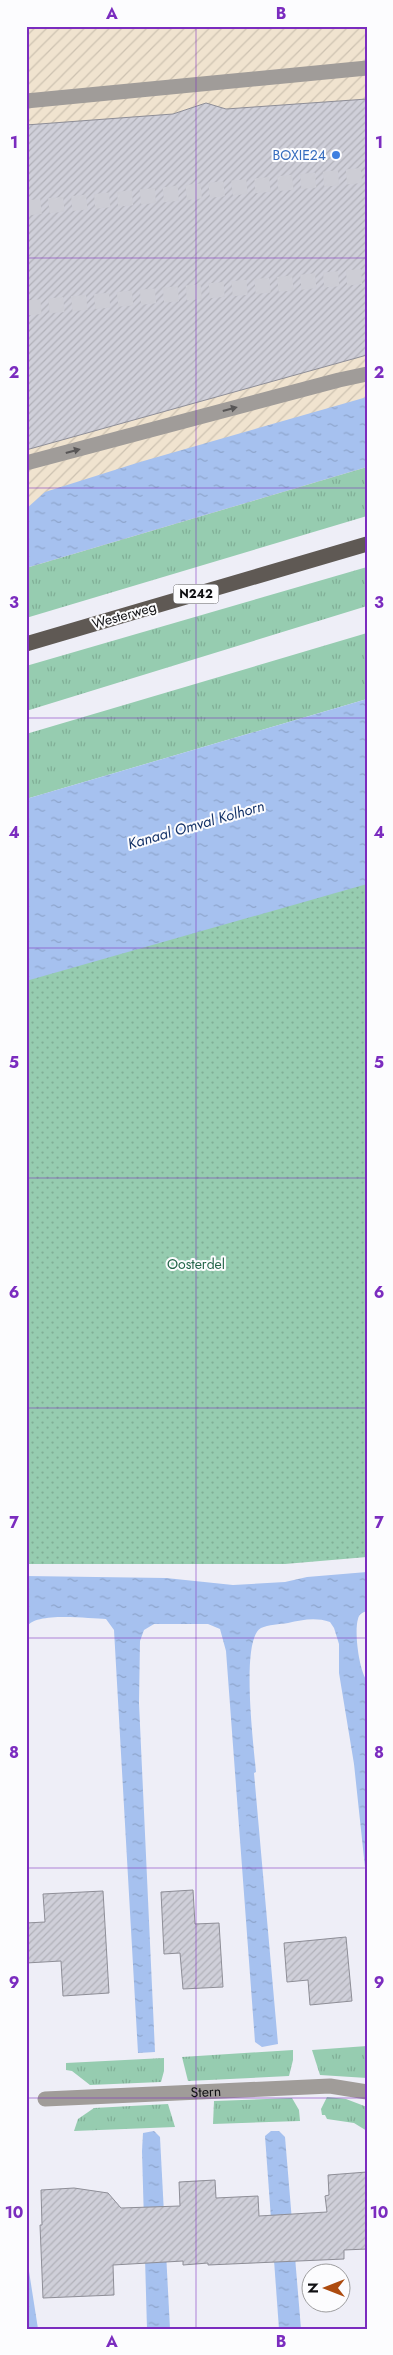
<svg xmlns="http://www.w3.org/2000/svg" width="393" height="2355" viewBox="0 0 393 2355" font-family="Jost,sans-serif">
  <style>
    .industrial { fill: url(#industrial-furrows) }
    .grass { fill: url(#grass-tufts) }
    .park { fill: url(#park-dots) }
    .water { fill: url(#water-ripples) }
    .building { fill: url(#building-hatch); stroke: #8e8e97 }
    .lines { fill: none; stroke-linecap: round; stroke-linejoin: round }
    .minor-tunnel { stroke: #cdcdd5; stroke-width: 15; stroke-dasharray: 15 8; stroke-linecap: butt }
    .minor { stroke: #a09c99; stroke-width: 15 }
    .major { stroke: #5f5954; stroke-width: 15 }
    .oneway { fill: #585656 }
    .grid { fill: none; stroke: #7b2cbf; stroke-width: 1; stroke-opacity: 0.55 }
    .shop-dot { fill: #3f7fe0; stroke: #fcfcfe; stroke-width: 2 }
    .labels { text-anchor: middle; stroke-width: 4; stroke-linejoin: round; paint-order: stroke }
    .shield { fill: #fcfcfe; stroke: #57575a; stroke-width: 1 }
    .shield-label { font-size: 12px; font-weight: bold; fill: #101013 }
    .shop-label { font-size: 14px; fill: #366cbe; stroke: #fcfcfe; text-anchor: end }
    .street-label { font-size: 14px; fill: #101013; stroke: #fcfcfe }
    .park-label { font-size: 14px; fill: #246549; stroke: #fcfcfe }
    .water-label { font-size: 15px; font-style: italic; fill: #143268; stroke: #fcfcfe }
    .neatline { fill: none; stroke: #7b2cbf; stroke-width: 2 }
    .grid-label { font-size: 16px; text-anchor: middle; font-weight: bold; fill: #7b2cbf }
  </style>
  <defs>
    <pattern id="industrial-furrows" width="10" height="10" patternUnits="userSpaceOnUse" patternTransform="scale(1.25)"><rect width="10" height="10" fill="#f0e3cf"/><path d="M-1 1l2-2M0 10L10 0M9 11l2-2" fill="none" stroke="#cdc2b1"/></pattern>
    <pattern id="grass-tufts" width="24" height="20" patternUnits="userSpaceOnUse" patternTransform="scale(1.25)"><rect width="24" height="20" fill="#96ccb0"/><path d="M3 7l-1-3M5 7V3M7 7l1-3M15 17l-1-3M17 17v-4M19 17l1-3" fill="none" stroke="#80ae96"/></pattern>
    <pattern id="park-dots" width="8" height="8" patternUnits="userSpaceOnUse" patternTransform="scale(1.25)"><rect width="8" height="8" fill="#96ccb0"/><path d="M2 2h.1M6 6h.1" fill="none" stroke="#80ae96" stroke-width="1.8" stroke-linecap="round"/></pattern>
    <pattern id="water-ripples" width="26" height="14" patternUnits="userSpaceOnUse" patternTransform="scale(1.25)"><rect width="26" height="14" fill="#a6c1ef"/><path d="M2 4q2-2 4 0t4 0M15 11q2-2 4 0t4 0" fill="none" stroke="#8ea5cc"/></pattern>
    <pattern id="building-hatch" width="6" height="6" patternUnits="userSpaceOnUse" patternTransform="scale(1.25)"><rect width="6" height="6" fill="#cfcfd9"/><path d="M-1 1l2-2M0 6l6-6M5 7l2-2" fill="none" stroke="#b1b1b9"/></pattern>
  </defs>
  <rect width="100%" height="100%" fill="#eeeef7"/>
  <!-- industrial -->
  <polygon class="industrial" points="26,26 367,26 367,498 26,589"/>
  <!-- grass -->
  <g class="grass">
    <polygon points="367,467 367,516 26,618 26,568"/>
    <polygon points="367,567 367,606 26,711 26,666"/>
    <polygon points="367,633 367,699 26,799 26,734"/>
    <polygon points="367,2046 367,2078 320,2075 312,2050"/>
    <polygon points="293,2050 293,2060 289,2076 188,2081 182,2057"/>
    <polygon points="164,2058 164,2071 161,2082 90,2085 72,2071 66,2070 66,2063"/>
    <polygon points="327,2097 346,2099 367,2107 367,2131 354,2123 327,2119 325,2115 322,2115 321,2109"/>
    <polygon points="292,2098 299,2110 300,2121 213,2124 214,2101"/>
    <polygon points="168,2104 175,2127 74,2131 78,2119 94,2108"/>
  </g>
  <!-- park -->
  <polygon class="park" points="367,883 367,1557 285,1564 26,1564 26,972"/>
  <!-- water -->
  <g class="water">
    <polygon points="367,397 367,467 26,568 26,509 45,492 140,462"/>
    <polygon points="367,699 367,884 26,981 26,799"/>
    <path d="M367,1572v39c-4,1 -8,3 -9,8 -4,13 1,51 9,62v205l-13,-122 -15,-91v-29l-5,-16 -4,-6c-15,-5 -28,-2 -42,1 -8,1 -20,2 -27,5 -21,11 -7,120 -5,144l-2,1 24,271 -16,3 -7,-5 -29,-391 -6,-22 -12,-5h-54l-10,6 -4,11 -1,62 16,349 -17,1 -24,-423 -8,-11c-17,0 -72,-8 -80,9v-52l140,2 67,7 52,-3 22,-5z"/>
    <polygon points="154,2131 160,2137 170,2329 147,2329 142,2151 143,2133"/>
    <polygon points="271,2131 279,2131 285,2137 301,2329 279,2329 265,2136"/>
    <polygon points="26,2252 38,2329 26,2329"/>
  </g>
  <!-- building -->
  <g class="building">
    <polygon points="367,99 367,355 26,450 26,125 173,114 206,103 226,109"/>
    <polygon points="193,1890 195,1924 219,1923 223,1987 183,1989 180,1953 164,1954 161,1892"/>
    <polygon points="103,1891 109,1993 63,1996 61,1961 26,1963 26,1923 45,1922 43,1894"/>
    <polygon points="346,1937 352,2001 310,2005 308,1980 287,1982 284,1943"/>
    <polygon points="367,2172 367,2249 344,2250 344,2259 208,2265 208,2263 183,2265 183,2261 113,2265 114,2295 43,2298 40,2225 42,2225 41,2190 74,2188 108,2193 121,2208 180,2206 179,2182 215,2180 216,2198 258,2196 259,2216 327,2212 325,2196 329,2195 328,2175"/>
  </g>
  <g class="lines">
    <!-- minor-tunnel -->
    <g class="minor-tunnel">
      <polyline points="26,208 367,175"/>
      <polyline points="26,308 367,276"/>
    </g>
    <!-- minor -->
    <g class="minor">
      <polyline points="26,101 367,68"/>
      <polyline points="26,463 339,380 367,374"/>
      <path id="s1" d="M45,2099l285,-13 37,6"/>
    </g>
    <!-- major -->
    <polyline class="major" points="26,644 367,544"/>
  </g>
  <!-- one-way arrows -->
  <defs><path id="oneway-solid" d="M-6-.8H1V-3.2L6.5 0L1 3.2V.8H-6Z" transform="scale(1.25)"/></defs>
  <g class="oneway">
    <use href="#oneway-solid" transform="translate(230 409) rotate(-15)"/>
    <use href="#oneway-solid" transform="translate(73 451) rotate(-15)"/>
  </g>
  <!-- grid -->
  <path class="grid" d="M196,26v2303M26,258h341M26,488h341M26,718h341M26,948h341M26,1178h341M26,1408h341M26,1638h341M26,1868h341M26,2098h341"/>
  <!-- markers -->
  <circle class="shop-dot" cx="336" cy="155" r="5"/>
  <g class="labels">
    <!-- shield labels -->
    <rect class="shield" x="173.5" y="584.5" width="45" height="19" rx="4"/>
    <g class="shield-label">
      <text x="196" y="598">N242</text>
    </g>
    <!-- shop labels -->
    <g class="shop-label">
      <text x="326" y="160">BOXIE24</text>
    </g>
    <!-- street labels -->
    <g class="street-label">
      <text transform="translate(124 615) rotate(-16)" y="5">Westerweg</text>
      <text dy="5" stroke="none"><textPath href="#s1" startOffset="161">Stern</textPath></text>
    </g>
    <!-- park labels -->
    <g class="park-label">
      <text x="196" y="1269">Oosterdel</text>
    </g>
    <!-- water labels -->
    <g class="water-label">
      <text transform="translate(196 825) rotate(-16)" y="5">Kanaal Omval Kolhorn</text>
    </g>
  </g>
  <!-- border -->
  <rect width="393" height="2355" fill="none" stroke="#fcfcfe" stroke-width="55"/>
  <!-- north arrow -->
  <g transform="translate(326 2288) rotate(270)"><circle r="24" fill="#fcfcfe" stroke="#9e9ea0"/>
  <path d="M0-4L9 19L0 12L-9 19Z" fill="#ad4b0f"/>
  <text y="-8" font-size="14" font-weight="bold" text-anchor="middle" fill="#101013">N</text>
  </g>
  <rect x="28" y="28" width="338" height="2300" class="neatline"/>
  <g class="grid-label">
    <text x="112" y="19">A</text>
    <text x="281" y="19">B</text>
    <text x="14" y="148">1</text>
    <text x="379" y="148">1</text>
    <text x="14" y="378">2</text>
    <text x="379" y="378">2</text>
    <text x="14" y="608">3</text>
    <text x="379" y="608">3</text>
    <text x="14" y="838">4</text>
    <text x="379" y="838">4</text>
    <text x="14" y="1068">5</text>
    <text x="379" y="1068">5</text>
    <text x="14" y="1298">6</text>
    <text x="379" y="1298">6</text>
    <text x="14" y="1528">7</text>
    <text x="379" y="1528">7</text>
    <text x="14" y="1758">8</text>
    <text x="379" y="1758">8</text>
    <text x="14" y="1988">9</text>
    <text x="379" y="1988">9</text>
    <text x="14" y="2218">10</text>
    <text x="379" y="2218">10</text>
    <text x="112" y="2347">A</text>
    <text x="281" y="2347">B</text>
  </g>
</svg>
